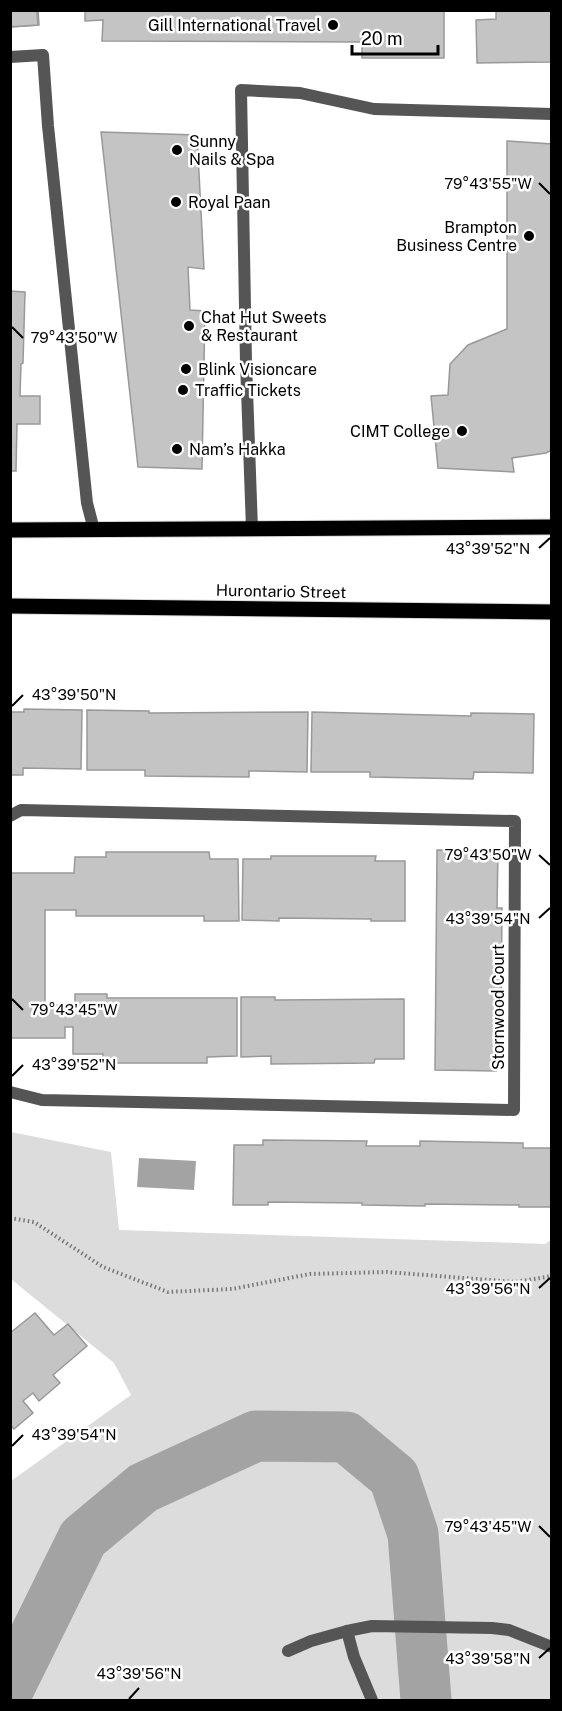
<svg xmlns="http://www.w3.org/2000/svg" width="562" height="1711" viewBox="0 0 562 1711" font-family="'Public Sans',sans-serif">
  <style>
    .green { fill: #dcdcdc }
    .water { fill: #a3a3a3 }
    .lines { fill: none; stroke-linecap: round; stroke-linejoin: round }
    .river { stroke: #a3a3a3; stroke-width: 51 }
    .building { fill: #c4c4c4; stroke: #999; stroke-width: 1.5 }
    .primary-casing { stroke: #dbdbdb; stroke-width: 17 }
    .path { stroke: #777; stroke-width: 4; stroke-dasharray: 1.5 3; stroke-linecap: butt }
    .lane { stroke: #555; stroke-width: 12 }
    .street { stroke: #555; stroke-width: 12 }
    .primary { stroke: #000; stroke-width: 15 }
    .ticks { fill: none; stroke: #000; stroke-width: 2 }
    .poi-dot { fill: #000; stroke: #fff; stroke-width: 2 }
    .labels { text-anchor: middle; stroke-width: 5; stroke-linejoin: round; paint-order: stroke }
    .poi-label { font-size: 16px; fill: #000; stroke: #fff; text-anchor: start }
    .street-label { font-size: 16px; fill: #000; stroke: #fff }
    .ticks-label { font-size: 15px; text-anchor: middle; fill: #000; stroke: #fff; stroke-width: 5; stroke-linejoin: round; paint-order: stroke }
  </style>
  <rect width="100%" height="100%" fill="#fff"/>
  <!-- green -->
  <polygon class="green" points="11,1132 111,1152 119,1230 545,1244 551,1240 551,1700 11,1700 11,1481 131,1395 114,1363 11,1279"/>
  <!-- water -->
  <polygon class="water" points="139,1158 196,1161 194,1190 137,1187"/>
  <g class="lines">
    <!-- river -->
    <polyline class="river" points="10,1686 83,1538 143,1488 256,1436 346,1437 394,1477 413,1534 426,1700"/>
  </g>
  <!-- building -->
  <g class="building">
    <polygon points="10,10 38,10 39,25 10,27"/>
    <polygon points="10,10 37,10 38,25 10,27"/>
    <polygon points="85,10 444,10 444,58 362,58 362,42 102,41 103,20 85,21"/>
    <polygon points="496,10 552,10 552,62 477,63 476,20 496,19"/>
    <polygon points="101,132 197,135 204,269 188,267 190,310 205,311 202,469 138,467"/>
    <polygon points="507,141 552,144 552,450 546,453 512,458 514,472 438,468 431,396 448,395 450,364 468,345 507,329"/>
    <polygon points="10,291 25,292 23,363 21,364 20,396 40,396 40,424 17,424 16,471 10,471"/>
    <polygon points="24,709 82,710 81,769 23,768 23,775 10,775 10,712 24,712"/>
    <polygon points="87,710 149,711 149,713 308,712 307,772 249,771 249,777 145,776 145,770 87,770"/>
    <polygon points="312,712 471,716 471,713 534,714 533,773 474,772 473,779 370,777 370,772 311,772"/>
    <polygon points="437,850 498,851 497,908 502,908 501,1012 496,1012 496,1071 435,1070"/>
    <polygon points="106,852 209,852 210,859 238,859 239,921 204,921 204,916 76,916 76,910 45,910 45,1005 75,1005 75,994 107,994 107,998 237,998 237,1056 207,1057 207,1063 103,1063 103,1054 73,1054 73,1027 65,1027 65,1038 10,1038 10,873 74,873 75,857 106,857"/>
    <polygon points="271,856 376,856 375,861 405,861 405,921 371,921 371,919 279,918 279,921 242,920 243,859 271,859"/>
    <polygon points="241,997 275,997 275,1000 404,999 404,1059 375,1059 374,1063 271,1064 271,1056 241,1057"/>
    <polygon points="263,1140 367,1141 366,1146 420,1146 420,1141 523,1143 523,1148 552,1148 551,1207 519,1207 519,1205 425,1204 425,1206 362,1205 362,1203 268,1202 268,1205 233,1205 234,1145 263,1145"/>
    <polygon points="35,1313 54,1335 68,1324 87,1346 53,1375 60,1383 39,1401 33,1393 23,1401 33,1413 14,1429 10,1425 10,1333"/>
  </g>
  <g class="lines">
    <defs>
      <g id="primary">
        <polyline points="10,530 552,527"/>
        <polyline points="10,606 552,612"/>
      </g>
    </defs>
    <!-- primary casing -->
    <use href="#primary" class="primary-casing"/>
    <!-- path -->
    <polyline class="path" points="10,1218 34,1222 103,1267 168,1292 232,1289 310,1274 387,1272 515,1282 552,1276"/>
    <!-- lane -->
    <g class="lane">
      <polyline points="10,57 43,55 48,126 87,503 94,530"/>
      <polyline points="252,529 246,362 241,90 300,93 374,109 552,114"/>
      <polyline points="347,1631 354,1657 372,1700"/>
      <polyline points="288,1651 311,1641 347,1631 372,1626 492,1628 509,1630 552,1647"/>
    </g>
    <!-- street -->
    <polyline class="street" points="10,816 21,810 515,821 514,1110 42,1100 10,1092"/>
    <!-- primary -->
    <use href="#primary" class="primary"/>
  </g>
  <!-- ticks -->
  <path class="ticks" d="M539,183l11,11M12,327l11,11M539,548l11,-10M12,706l11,-11M539,855l11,10M539,918l11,-10M12,999l11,11M12,1076l11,-11M539,1288l11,-10M12,1446l11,-11M539,1526l11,11M539,1658l11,-10M129,1699l10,-11"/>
  <!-- markers -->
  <g class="poi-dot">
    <circle cx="333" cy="25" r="6"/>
    <circle cx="177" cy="150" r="6"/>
    <circle cx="176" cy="202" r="6"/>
    <circle cx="529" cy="236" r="6"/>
    <circle cx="189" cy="326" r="6"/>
    <circle cx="186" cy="369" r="6"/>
    <circle cx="183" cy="390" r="6"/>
    <circle cx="462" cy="431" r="6"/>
    <circle cx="177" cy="449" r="6"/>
  </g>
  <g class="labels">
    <!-- poi labels -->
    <g class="poi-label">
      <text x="321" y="31" text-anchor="end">Gill International Travel</text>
      <text x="189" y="147">Sunny<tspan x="189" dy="18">Nails &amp; Spa</tspan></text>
      <text x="188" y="208">Royal Paan</text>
      <text x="517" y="233" text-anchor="end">Brampton<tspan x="517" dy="18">Business Centre</tspan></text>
      <text x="201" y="323">Chat Hut Sweets<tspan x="201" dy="18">&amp; Restaurant</tspan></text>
      <text x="198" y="375">Blink Visioncare</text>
      <text x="195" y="396">Traffic Tickets</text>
      <text x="450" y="437" text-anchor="end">CIMT College</text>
      <text x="189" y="455">Nam’s Hakka</text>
    </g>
    <!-- street labels -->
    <g class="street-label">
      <text transform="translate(281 591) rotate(1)" y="6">Hurontario Street</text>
      <text transform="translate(498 1007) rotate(-90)" y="6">Stornwood Court</text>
    </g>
  </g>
  <g class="ticks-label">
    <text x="488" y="189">79°43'55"W</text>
    <text x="74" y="343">79°43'50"W</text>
    <text x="488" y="554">43°39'52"N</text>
    <text x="74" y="700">43°39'50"N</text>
    <text x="488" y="860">79°43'50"W</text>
    <text x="488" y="924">43°39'54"N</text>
    <text x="74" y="1015">79°43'45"W</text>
    <text x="74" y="1070">43°39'52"N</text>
    <text x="488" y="1294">43°39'56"N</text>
    <text x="74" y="1440">43°39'54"N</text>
    <text x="488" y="1532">79°43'45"W</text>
    <text x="488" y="1664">43°39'58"N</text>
    <text x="139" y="1679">43°39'56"N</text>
  </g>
  <!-- border -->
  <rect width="562" height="1711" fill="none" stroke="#000000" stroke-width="24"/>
  <!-- scale -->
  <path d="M352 45v9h86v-9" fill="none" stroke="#000000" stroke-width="3"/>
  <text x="361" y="45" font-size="18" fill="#000000" stroke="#ffffff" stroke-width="4.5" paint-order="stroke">20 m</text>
</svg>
